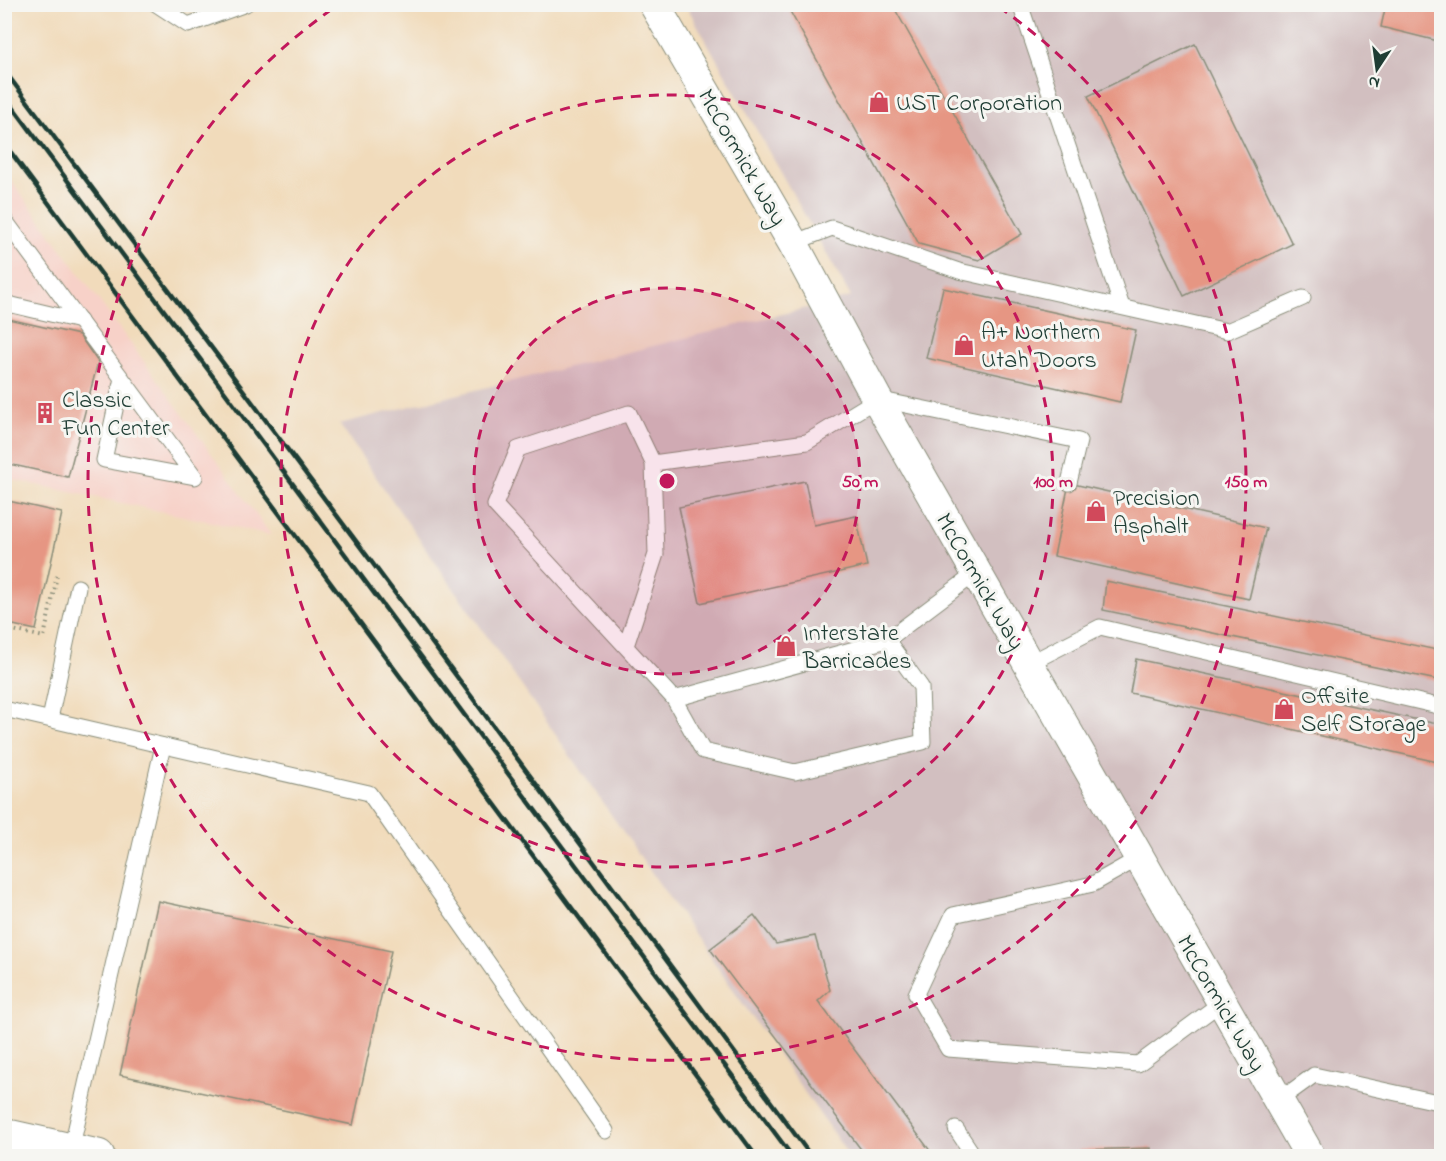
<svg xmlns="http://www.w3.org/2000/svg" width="1446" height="1161" viewBox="0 0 1446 1161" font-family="'Indie Flower',sans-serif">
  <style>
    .built { fill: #f7d1c8 }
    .industrial { fill: #d2bfc0 }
    .building { fill: #e69683 }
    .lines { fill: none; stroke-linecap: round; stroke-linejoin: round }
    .lane-casing { stroke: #888c78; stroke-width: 17 }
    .street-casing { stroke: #888c78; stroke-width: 32 }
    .secondary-casing { stroke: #888c78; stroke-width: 35 }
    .path { stroke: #888c78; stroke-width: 4; stroke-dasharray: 1.5 4.5; stroke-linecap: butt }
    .lane { stroke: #fff; stroke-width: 15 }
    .street { stroke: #fff; stroke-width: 30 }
    .secondary { stroke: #fff; stroke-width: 33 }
    .rail { stroke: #1f3d34; stroke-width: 4.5 }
    .ring { fill: none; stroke: #c2185b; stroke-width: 3; stroke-dasharray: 10 8 }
    .labels { text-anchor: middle; stroke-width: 6; stroke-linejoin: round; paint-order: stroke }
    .poi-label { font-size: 24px; fill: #1f3d34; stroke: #f6f6f2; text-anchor: start }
    .street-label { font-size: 24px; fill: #1f3d34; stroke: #f6f6f2 }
    .centre { fill: #c2185b; stroke: #f6f6f2; stroke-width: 3 }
    .ring-label { font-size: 18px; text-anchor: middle; font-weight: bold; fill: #c2185b; stroke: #f6f6f2; stroke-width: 6; stroke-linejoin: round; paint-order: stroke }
  </style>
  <rect width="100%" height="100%" fill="#f6f6f2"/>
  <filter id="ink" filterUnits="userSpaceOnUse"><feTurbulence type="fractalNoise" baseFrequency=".0167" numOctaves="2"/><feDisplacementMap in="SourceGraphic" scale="12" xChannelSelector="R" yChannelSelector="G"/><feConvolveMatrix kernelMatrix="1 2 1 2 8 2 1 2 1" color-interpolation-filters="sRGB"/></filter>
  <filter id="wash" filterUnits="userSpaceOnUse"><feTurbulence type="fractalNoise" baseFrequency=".008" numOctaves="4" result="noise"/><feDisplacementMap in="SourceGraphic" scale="24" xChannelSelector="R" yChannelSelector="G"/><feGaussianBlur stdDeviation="1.35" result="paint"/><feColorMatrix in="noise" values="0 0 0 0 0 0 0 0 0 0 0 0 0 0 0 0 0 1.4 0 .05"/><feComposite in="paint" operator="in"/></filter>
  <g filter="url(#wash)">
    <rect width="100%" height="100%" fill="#f1dbbb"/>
    <!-- built -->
    <polygon class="built" points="5,172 271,535 5,478"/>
    <!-- industrial -->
    <polygon class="industrial" points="686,5 1441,5 1441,1156 849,1156 339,424 851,297"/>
    <g id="blocks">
      <!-- building -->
      <g class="building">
        <polygon points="786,4 892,4 1022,234 979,260 919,244"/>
        <polygon points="1386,4 1442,4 1442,42 1381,27"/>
        <polygon points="1195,44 1292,244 1184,296 1088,96"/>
        <polygon points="943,288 1136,330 1120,402 926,358"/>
        <polygon points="4,318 79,335 98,362 68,477 4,463"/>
        <polygon points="805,481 814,525 856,516 867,566 700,603 679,507"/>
        <polygon points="1069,483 1266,528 1249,599 1054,556"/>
        <polygon points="4,500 62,513 36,630 4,623"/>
        <polygon points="1106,581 1442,651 1442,681 1103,610"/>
        <polygon points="1136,659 1442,725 1442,763 1130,693"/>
        <polygon points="158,901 391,951 353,1125 120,1075"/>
        <polygon points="754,915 776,944 815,936 830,990 818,1001 934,1156 866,1156 710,949"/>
        <polygon points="1151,1148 1151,1156 1080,1156 1079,1150"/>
      </g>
    </g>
  </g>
  <g filter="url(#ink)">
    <use href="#blocks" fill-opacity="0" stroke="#888c78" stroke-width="1.5"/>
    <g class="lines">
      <defs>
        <g id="lane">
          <polyline points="156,4 188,25 246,4"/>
          <polyline points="1020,4 1122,307"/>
          <polyline points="4,219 195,477 104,460 122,378"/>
          <polyline points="793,243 832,228 959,271 1227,331 1303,298"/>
          <polyline points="4,303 80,321"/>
          <polyline points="653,463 807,442 877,399 1079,441 1069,483"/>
          <polyline points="626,646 656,554 653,463 629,413 518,449 495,505 674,699 703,751 795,772 923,742 921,687 887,640"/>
          <polyline points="1028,664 1100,627 1442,707"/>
          <polyline points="674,699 887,640 976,573"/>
          <polyline points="4,709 369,793 606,1131"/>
          <polyline points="50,719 78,587"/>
          <polyline points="1139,858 1093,884 953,915 916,994 948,1049 1138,1064 1222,1002"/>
          <polyline points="1278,1101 1314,1075 1442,1103"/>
          <polyline points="956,1129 974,1156"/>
          <polyline points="71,1150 163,746"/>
        </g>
        <polyline id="street" points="654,4 793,243 877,399 1310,1156"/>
        <polyline id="secondary" points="4,1135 98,1156"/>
      </defs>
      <!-- lane casing -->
      <use href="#lane" class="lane-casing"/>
      <!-- street casing -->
      <use href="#street" class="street-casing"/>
      <!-- secondary casing -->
      <use href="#secondary" class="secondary-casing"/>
      <!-- path -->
      <polyline class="path" points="4,628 44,637 57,576"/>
      <!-- lane -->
      <use href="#lane" class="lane"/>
      <!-- street -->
      <use href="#street" class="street"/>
      <!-- secondary -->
      <use href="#secondary" class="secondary"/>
      <!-- rail -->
      <g class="rail">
        <polyline points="4,70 412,616 811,1156"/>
        <polyline points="4,95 792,1156"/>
        <polyline points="4,143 756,1156"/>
      </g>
    </g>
  </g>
  <!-- distance rings -->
  <circle cx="667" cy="481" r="193" fill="#c2185b" fill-opacity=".12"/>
  <g class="ring">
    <circle cx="667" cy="481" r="193"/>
    <circle cx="667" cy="481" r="386"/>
    <path d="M999 7A579 579 0 1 1 335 7"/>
  </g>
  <!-- icons -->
  <defs>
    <symbol id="shop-bare" viewBox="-9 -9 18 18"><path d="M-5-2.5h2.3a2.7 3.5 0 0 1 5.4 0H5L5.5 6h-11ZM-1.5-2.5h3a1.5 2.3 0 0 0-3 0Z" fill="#d1495b" stroke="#f6f6f2" stroke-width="2.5" paint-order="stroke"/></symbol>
    <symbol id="building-bare" viewBox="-9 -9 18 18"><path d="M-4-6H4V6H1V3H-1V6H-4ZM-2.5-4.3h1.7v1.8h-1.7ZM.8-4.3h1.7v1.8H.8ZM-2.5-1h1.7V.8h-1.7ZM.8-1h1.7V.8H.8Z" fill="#d1495b" stroke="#f6f6f2" stroke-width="2.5" paint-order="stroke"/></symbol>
  </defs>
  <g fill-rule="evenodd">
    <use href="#shop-bare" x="864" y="87" width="30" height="30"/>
    <use href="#shop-bare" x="949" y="330" width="30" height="30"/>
    <use href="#building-bare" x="30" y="398" width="30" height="30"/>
    <use href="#shop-bare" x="1081" y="496" width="30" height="30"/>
    <use href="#shop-bare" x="771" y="631" width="30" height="30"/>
    <use href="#shop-bare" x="1269" y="694" width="30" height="30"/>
  </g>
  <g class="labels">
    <!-- poi labels -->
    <g class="poi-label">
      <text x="896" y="110">UST Corporation</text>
      <text x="981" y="339">A+ Northern<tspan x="981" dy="28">Utah Doors</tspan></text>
      <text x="62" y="407">Classic<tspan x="62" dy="28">Fun Center</tspan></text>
      <text x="1113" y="505">Precision<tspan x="1113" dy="28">Asphalt</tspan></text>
      <text x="803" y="640">Interstate<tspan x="803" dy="28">Barricades</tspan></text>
      <text x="1301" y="703">Offsite<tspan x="1301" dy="28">Self Storage</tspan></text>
    </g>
    <!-- street labels -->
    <g class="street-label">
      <text transform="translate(743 157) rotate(60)" y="8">McCormick Way</text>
      <text transform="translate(981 581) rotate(60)" y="8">McCormick Way</text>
      <text transform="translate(1222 1003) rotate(60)" y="8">McCormick Way</text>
    </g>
  </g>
  <circle cx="667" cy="481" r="9" class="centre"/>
  <g class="ring-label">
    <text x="860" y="487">50 m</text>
    <text x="1053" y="487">100 m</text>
    <text x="1246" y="487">150 m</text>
  </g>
  <!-- margin -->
  <rect width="1446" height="1161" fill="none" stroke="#f6f6f2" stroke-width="24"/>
  <!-- north arrow -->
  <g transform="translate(1377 69) rotate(193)" stroke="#f6f6f2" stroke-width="4.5" paint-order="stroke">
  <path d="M0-4.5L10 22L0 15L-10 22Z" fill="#1f3d34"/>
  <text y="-9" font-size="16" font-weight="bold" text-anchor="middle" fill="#1f3d34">N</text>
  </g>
</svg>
